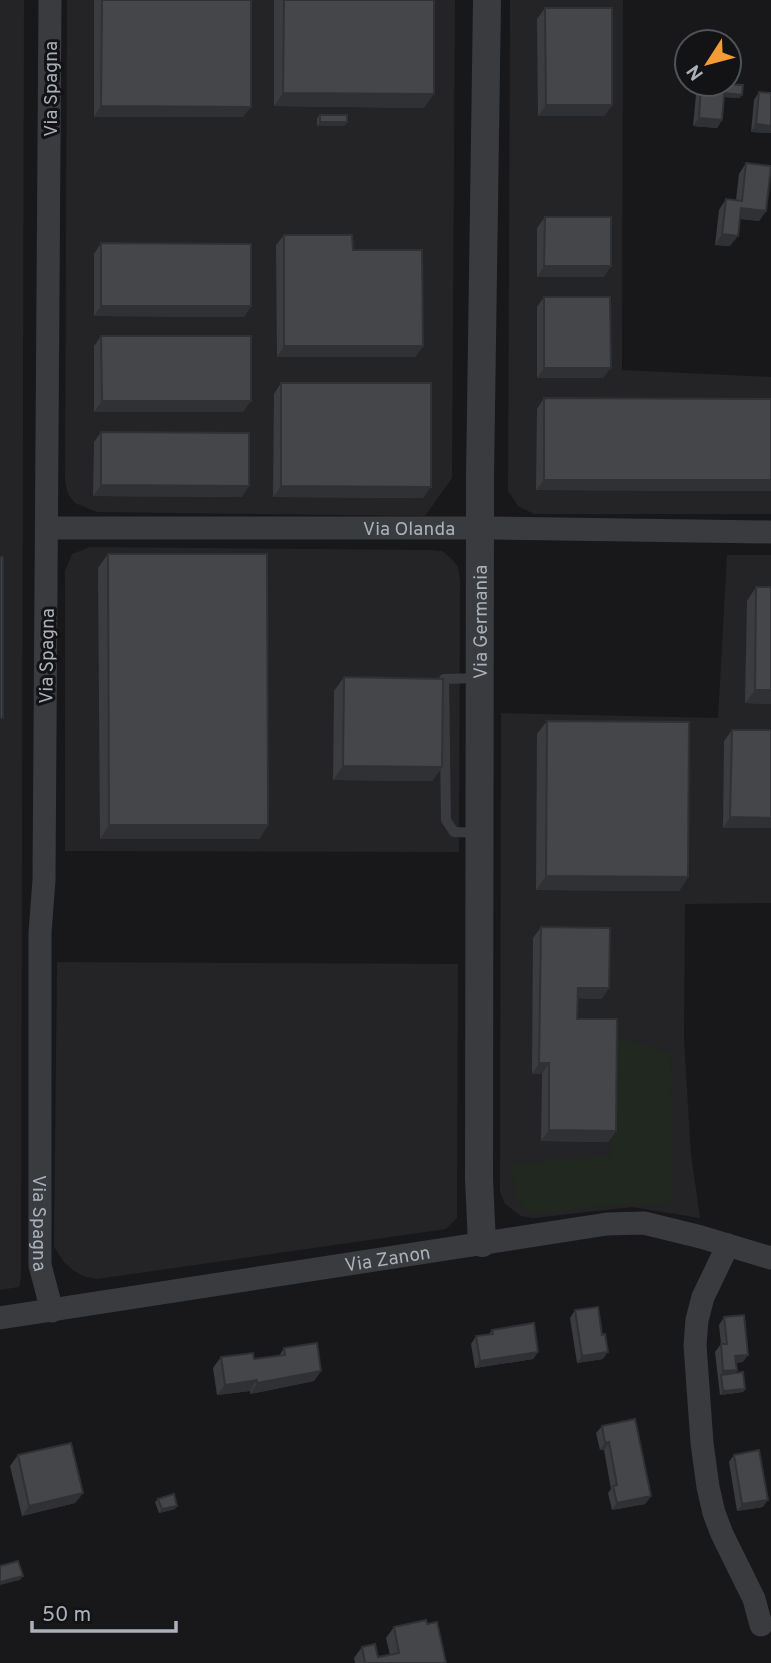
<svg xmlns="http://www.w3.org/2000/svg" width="771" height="1663" viewBox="0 0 771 1663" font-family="Overpass,sans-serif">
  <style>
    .built { fill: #242427 }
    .green { fill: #202820 }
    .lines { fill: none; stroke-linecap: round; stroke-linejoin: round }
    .service { stroke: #393b3f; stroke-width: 10 }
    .minor { stroke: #393b3f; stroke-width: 23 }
    .tertiary { stroke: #393b3f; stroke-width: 28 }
    .wall { fill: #3a3c40 }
    .shaded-wall { fill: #303134 }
    .building { fill: #44464a; stroke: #303134; stroke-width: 2 }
    .labels { text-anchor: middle; stroke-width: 6; stroke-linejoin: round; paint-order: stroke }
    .street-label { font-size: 19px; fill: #aab1ba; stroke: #131315 }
  </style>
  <rect width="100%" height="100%" fill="#18181a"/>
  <!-- built -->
  <g class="built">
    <polygon points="0,0 24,0 21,1277 19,1287 0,1290"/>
    <polygon points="67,0 455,0 452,478 425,516 97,512 75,503 68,494 65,481"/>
    <polygon points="510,0 623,0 622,370 771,377 771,514 534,514 518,506 508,491"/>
    <polygon points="90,547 429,550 442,551 451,558 458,567 460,580 459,852 65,851 65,571 72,554"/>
    <polygon points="727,555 771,555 771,903 685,904 684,1040 691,1154 700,1218 632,1207 533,1218 521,1216 505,1204 500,1192 501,713 718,718"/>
    <polygon points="57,962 458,964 457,1218 446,1229 97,1279 86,1277 74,1271 64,1262 54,1247"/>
  </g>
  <!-- green -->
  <polygon class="green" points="613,1036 671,1052 673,1198 660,1206 630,1203 532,1214 518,1200 509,1164 611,1156"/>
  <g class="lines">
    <!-- service -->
    <polyline class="service" points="477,678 444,679 446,820 454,832 480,833"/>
    <!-- minor -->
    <g class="minor">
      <path id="s1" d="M50,0l-6,880 -4,53v332l12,46"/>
      <path id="s2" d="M47,528h445l279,4"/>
      <polyline points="728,1245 703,1297 697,1320 695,1345 702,1443 708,1487 714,1513 722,1534 754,1599 761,1625"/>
      <path id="s3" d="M0,1318l607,-94 37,-1 57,14 70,21"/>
    </g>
    <!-- tertiary -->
    <path class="tertiary" id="s4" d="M482,1243l-3,-64 1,-701 7,-478"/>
  </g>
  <!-- wall -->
  <g class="wall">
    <polygon points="94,0 251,0 243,117 94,117"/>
    <polygon points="274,0 434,0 424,108 274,106"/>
    <polygon points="545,8 612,105 604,116 538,116 537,19"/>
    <polygon points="697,84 729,84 740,98 724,97 722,120 717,128 693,126"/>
    <polygon points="759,92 771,133 751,132 754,100"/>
    <polygon points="320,115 347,122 344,126 317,126 317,118"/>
    <polygon points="746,163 766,211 759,221 740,219 730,246 715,245 719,210 726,199 736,200 739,174"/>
    <polygon points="545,217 604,277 537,277 537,228"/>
    <polygon points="284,235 353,250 423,346 415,357 277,357 276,245"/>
    <polygon points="101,243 251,306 244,317 94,316 94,254"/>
    <polygon points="544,297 603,378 537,378 537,307"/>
    <polygon points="101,336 243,412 94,412 94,346"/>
    <polygon points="281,383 423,498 273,497 274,394"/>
    <polygon points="544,398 771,399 771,491 536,490 537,409"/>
    <polygon points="101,432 242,497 93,496 94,442"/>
    <polygon points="108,554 268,825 259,839 100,839 98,568"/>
    <polygon points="756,587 771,587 771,704 745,703 747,601"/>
    <polygon points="344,677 442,767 432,781 333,780 334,691"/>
    <polygon points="547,721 688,877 679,891 536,890 537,734"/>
    <polygon points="732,730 771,828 723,828 724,741"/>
    <polygon points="541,927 602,999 578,998 577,1019 616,1131 608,1142 541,1141 542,1074 532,1074 533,938"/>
    <polygon points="575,1310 603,1359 577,1363 570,1318"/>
    <polygon points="724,1317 743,1362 736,1363 734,1373 745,1389 743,1392 720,1395 715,1352 721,1344 719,1325"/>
    <polygon points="492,1330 538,1352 533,1359 475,1368 471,1344 476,1336 489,1334"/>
    <polygon points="284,1348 321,1371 314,1381 250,1394 250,1391 217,1395 213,1368 221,1357 254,1359 279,1356"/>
    <polygon points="602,1426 651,1496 645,1504 612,1510 608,1493 611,1489 604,1450 600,1450 596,1433"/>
    <polygon points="18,1455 83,1493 75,1503 22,1516 10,1466"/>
    <polygon points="734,1455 763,1507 737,1511 729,1462"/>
    <polygon points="158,1499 175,1509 159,1513 155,1502"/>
    <polygon points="427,1624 446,1663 355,1663 354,1658 362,1647 378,1657 390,1655 386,1638 394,1627"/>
  </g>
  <!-- shaded-wall -->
  <g class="shaded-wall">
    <polygon points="283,93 434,94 424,108 274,106"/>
    <polygon points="722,93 742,95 740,98 719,97"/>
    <polygon points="546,105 612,105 604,116 538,116"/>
    <polygon points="101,106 251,107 243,117 94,117"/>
    <polygon points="699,118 722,120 717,128 693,126"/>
    <polygon points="320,122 347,122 344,126 317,126"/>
    <polygon points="756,124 771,126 771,133 751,132"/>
    <polygon points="741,208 766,211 759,221 733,218"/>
    <polygon points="722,234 738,236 730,246 715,245"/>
    <polygon points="544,266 611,266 604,277 537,277"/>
    <polygon points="101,306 251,306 244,317 94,316"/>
    <polygon points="284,346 423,346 415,357 277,357"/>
    <polygon points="544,368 611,368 603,378 537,378"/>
    <polygon points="102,401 251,401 243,412 94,412"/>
    <polygon points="544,480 771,480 771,491 536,490"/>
    <polygon points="101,485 249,486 242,497 93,496"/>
    <polygon points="281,486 431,487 423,498 273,497"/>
    <polygon points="755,690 771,690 771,704 745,703"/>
    <polygon points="343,766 442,767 432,781 333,780"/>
    <polygon points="730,817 771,818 771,828 723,828"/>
    <polygon points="109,825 268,825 259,839 100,839"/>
    <polygon points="546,876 688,877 679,891 536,890"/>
    <polygon points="578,988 609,988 602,999 570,998"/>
    <polygon points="539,1063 549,1063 542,1074 532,1074"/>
    <polygon points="549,1130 616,1131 608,1142 541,1141"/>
    <polygon points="538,1352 533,1359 475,1368 480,1361"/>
    <polygon points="608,1352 603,1359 577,1363 582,1356"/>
    <polygon points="748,1355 743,1362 730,1363 735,1356"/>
    <polygon points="737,1370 732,1377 721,1375 723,1371"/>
    <polygon points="321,1371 314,1381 250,1394 257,1383"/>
    <polygon points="257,1380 250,1391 217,1395 225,1385"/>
    <polygon points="745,1389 743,1392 720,1395 723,1391"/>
    <polygon points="609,1442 604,1450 600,1450 605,1443"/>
    <polygon points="83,1493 75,1503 22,1516 29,1506"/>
    <polygon points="651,1496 645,1504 612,1510 617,1503"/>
    <polygon points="768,1500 763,1507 737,1511 742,1504"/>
    <polygon points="177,1506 175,1509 159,1513 162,1509"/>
    <polygon points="23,1576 20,1580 0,1585 0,1582"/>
  </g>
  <!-- building -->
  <g class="building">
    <polygon points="102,0 251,0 251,107 101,106"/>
    <polygon points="284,0 434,0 434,94 283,93"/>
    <polygon points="545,8 612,8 612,105 546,105"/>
    <polygon points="701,84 725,84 722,120 699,118"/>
    <polygon points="725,84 743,85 742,95 724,93"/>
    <polygon points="759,92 771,93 771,126 756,124"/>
    <rect x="320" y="115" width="27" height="7"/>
    <polygon points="746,163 771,166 766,211 741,208 738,236 722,234 726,199 742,201"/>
    <polygon points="545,217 611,217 611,266 544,266"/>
    <polygon points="284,235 352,235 353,250 422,250 423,346 284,346"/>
    <polygon points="101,243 251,244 251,306 101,306"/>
    <polygon points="544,297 610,297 611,368 544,368"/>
    <polygon points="101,336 251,336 251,401 102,401"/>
    <polygon points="281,383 431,383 431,487 281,486"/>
    <polygon points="544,398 771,399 771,480 544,480"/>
    <polygon points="101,432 249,433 249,486 101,485"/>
    <polygon points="108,554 267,554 268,825 109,825"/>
    <rect x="0" y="557" width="3" height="161"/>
    <polygon points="756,587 771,587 771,690 755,690"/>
    <polygon points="344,677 443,679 442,767 343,766"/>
    <polygon points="547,721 689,722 688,877 546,876"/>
    <polygon points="732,730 771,730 771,818 730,817"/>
    <polygon points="541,927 610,928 609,988 578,988 577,1019 617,1019 616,1131 549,1130 549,1063 539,1063"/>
    <polygon points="598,1307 602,1335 605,1334 608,1352 582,1356 575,1310"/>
    <polygon points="744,1315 748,1355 735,1356 737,1370 723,1371 721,1344 727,1344 724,1317"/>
    <polygon points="534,1323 538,1352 480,1361 476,1336 493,1334 492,1330"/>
    <polygon points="317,1343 321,1371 257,1383 257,1380 225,1385 221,1357 253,1353 254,1359 285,1355 284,1348"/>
    <polygon points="743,1372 745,1389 723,1391 721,1375"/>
    <polygon points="635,1419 651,1496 617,1503 613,1486 617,1485 609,1442 605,1443 602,1426"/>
    <polygon points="71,1443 83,1493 29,1506 18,1455"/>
    <polygon points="759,1450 768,1500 742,1504 734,1455"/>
    <polygon points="174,1494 177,1506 162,1509 158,1499"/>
    <polygon points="18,1561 23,1576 0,1582 0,1566"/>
    <polygon points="426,1620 427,1624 437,1622 446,1663 365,1663 362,1647 375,1644 378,1657 399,1653 394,1627"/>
  </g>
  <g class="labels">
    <!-- street labels -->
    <g class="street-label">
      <text transform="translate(50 89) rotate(-90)" y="7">Via Spagna</text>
      <text dy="7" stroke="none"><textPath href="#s2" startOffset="362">Via Olanda</textPath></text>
      <text dy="7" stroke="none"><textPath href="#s4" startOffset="621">Via Germania</textPath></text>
      <text transform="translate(46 656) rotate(-89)" y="7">Via Spagna</text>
      <text dy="7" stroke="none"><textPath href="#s1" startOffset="1223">Via Spagna</textPath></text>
      <text dy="7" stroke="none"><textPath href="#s3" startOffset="392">Via Zanon</textPath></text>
    </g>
  </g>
  <!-- north arrow -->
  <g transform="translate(708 63) rotate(234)"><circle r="33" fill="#131315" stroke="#4f5257" stroke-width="2"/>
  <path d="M0-5L12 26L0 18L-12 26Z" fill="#f39b37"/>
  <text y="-10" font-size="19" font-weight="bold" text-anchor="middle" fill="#aab1ba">N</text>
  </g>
  <!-- scale -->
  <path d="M32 1621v10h144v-10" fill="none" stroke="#aab1ba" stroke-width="3.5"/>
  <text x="42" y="1621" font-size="21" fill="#aab1ba" stroke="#131315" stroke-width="5" paint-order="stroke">50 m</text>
</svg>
